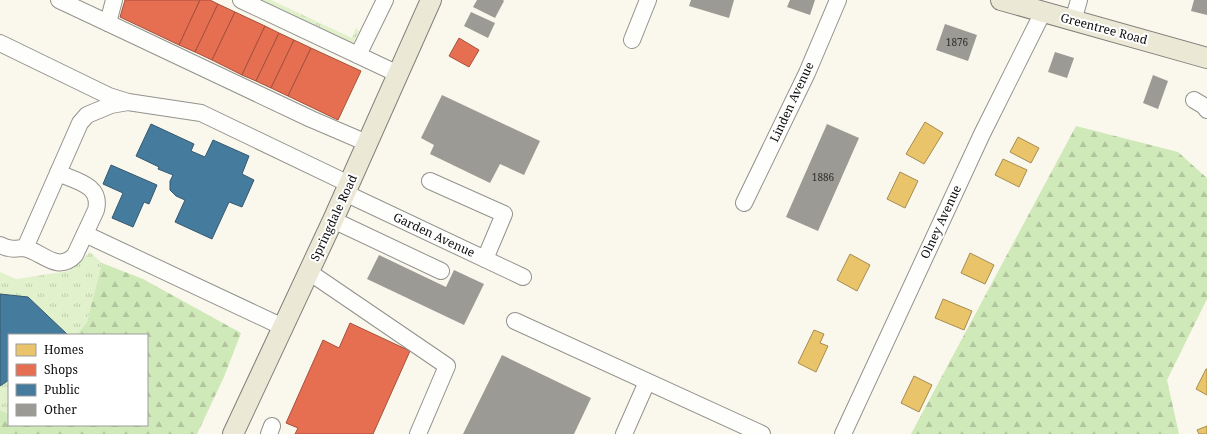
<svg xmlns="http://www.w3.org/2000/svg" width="1207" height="434" viewBox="0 0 1207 434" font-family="'Noto Serif',serif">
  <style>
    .grass { fill: url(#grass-tufts) }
    .forest { fill: url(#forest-firs) }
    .homes { fill: #e9c46a; stroke: #a68c4e }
    .shops { fill: #e76f51; stroke: #a5513c }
    .public { fill: #457b9d; stroke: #345971 }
    .building { fill: #9c9a94 }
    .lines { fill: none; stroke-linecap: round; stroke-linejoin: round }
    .minor-casing { stroke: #93928d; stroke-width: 18 }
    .major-casing { stroke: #807f7a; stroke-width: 22 }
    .minor { stroke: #fefefc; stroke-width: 16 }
    .major { stroke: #ece8d6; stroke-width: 20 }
    .labels { text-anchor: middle; stroke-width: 4; stroke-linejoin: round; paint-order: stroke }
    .number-label { font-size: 10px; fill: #2f2f2d }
    .street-label { font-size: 12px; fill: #0b0b0b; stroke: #fff }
  </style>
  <defs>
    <pattern id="grass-tufts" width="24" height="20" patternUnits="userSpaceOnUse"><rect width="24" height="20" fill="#e0f1cb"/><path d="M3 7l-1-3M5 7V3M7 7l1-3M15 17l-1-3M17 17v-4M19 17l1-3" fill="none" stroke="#bfcdad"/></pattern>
    <pattern id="forest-firs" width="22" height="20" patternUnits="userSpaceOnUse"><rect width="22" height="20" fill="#d0e9b9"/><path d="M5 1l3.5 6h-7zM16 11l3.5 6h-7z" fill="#b1c69e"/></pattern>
  </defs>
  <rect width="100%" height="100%" fill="#faf8ed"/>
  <!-- grass -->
  <g class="grass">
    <polygon points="262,0 271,0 352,38 356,28 359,31 353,43"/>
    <polygon points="90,252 102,263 87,322 77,335 9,335 9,414 0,410 0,272 16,279 69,271"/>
  </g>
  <!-- forest -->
  <g class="forest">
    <polygon points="1076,126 1178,152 1207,178 1207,299 1167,380 1179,434 911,434"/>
    <polygon points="102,263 143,279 241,333 224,377 197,434 0,434 0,410 9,414 9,425 147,425 147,335 77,335 87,322"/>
  </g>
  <!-- homes -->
  <g class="homes">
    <polygon points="925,122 943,133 924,164 906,154"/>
    <polygon points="1018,137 1039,148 1031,163 1010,152"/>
    <polygon points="1003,159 1027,170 1019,187 995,175"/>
    <polygon points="900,172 918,181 905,208 887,199"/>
    <polygon points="970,253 994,265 985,284 961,273"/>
    <polygon points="850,254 870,265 857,291 837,280"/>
    <polygon points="943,299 972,311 964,330 935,318"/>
    <polygon points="814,330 824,334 820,343 828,346 816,372 798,363"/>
    <polygon points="1206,369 1207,369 1207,395 1196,389"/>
    <polygon points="914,376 932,385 919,412 901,403"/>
    <polygon points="1207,426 1207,434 1199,434 1197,430"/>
  </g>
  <!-- shops -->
  <g class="shops">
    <polygon points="125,0 200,0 179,45 120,17"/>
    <polygon points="200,0 210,0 218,4 195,52 179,45"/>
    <polygon points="218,4 235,12 212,60 195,52"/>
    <polygon points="235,12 265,26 242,75 212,60"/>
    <polygon points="265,26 279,33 256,81 242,75"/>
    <polygon points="279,33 294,40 271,88 256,81"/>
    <polygon points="459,38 479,50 469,67 449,56"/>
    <polygon points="294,40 311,48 288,96 271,88"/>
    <polygon points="311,48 361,71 338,120 288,96"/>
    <polygon points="350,323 410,351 373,434 295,434 298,428 286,423 323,340 339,348"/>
  </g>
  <!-- public -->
  <g class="public">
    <polygon points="151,124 194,144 191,151 205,157 213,140 249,156 242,174 254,180 242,207 229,202 212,239 175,222 185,200 176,196 170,190 170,181 173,175 158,169 159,167 136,156"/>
    <polygon points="111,165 157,185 149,204 144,202 133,227 112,218 123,193 103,184"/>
    <polygon points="0,294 28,297 68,335 9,335 9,380 0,386"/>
  </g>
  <!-- building -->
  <g class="building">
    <polygon points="477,0 503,0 504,1 495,18 473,7"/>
    <polygon points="691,0 734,0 729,18 689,6"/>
    <polygon points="790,0 815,0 810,15 787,7"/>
    <polygon points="1194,0 1207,0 1207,15 1191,11"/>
    <polygon points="471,12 495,23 488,38 464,26"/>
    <polygon points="945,24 977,35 968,61 936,50"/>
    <polygon points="1055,52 1074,58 1067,78 1048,72"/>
    <polygon points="1153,75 1168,81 1158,109 1143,103"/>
    <polygon points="442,95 540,141 524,175 500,164 490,183 430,154 434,145 421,138"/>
    <polygon points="827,124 859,138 818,231 786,217"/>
    <polygon points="379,255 446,287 454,270 484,284 464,325 367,279"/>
    <polygon points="502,355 591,398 574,434 463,434"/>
  </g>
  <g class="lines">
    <defs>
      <g id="minor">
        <polyline points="59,0 108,23"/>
        <polyline points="114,0 108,23 311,119 367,143"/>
        <polyline points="241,0 398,74"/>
        <polyline points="1073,21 1079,0"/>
        <polyline points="632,40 648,0"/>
        <polyline points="0,43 109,96 128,102 201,113 349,184"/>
        <polyline points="358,55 385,0"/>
        <polyline points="1194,100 1204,106 1207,110"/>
        <polyline points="430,181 504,214 485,259"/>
        <polyline points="345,193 523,277"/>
        <polyline points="744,203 807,73 838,0"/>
        <polyline points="333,220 441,271"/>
        <polyline points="85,234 283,327"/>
        <path d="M0,245c3,1 6,3 9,3 5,2 10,0 15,0 18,3 33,26 51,7l21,-45c6,-25 -20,-29 -38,-37"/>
        <polyline points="25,248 80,123 87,115 111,105 128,102"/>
        <polyline points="309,272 447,366 418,434"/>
        <polyline points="515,321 762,434"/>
        <polyline points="269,434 272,426"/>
        <polyline points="624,434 647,382"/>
        <polyline points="843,434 982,134 1043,12"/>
      </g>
      <g id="major">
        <polyline points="1001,0 1207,58"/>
        <polyline points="233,434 333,220 431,0"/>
      </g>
    </defs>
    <!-- minor casing -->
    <use href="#minor" class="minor-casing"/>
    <!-- major casing -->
    <use href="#major" class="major-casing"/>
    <!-- minor -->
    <use href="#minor" class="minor"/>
    <!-- major -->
    <use href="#major" class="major"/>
  </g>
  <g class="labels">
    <!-- number labels -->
    <g class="number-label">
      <text x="957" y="46">1876</text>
      <text x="823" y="181">1886</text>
    </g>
    <!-- street labels -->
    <g class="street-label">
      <text transform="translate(1104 29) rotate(15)" y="4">Greentree Road</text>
      <text transform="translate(792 102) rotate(-65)" y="4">Linden Avenue</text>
      <text transform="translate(334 218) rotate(-65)" y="4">Springdale Road</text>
      <text transform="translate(941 222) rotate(-65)" y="4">Olney Avenue</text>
      <text transform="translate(434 235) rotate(25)" y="4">Garden Avenue</text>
    </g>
  </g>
  <!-- legend -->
  <rect x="8" y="334" width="140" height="92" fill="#ffffff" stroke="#9d9d9d"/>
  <rect x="16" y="344" width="20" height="12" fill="#e9c46a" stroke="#9d9d9d"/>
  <text x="44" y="354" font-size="12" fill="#0b0b0b">Homes</text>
  <rect x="16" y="364" width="20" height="12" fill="#e76f51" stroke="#9d9d9d"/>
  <text x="44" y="374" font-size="12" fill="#0b0b0b">Shops</text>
  <rect x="16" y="384" width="20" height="12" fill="#457b9d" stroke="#9d9d9d"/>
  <text x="44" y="394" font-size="12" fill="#0b0b0b">Public</text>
  <rect x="16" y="404" width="20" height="12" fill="#9c9a94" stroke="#9d9d9d"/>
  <text x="44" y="414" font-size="12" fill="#0b0b0b">Other</text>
</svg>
